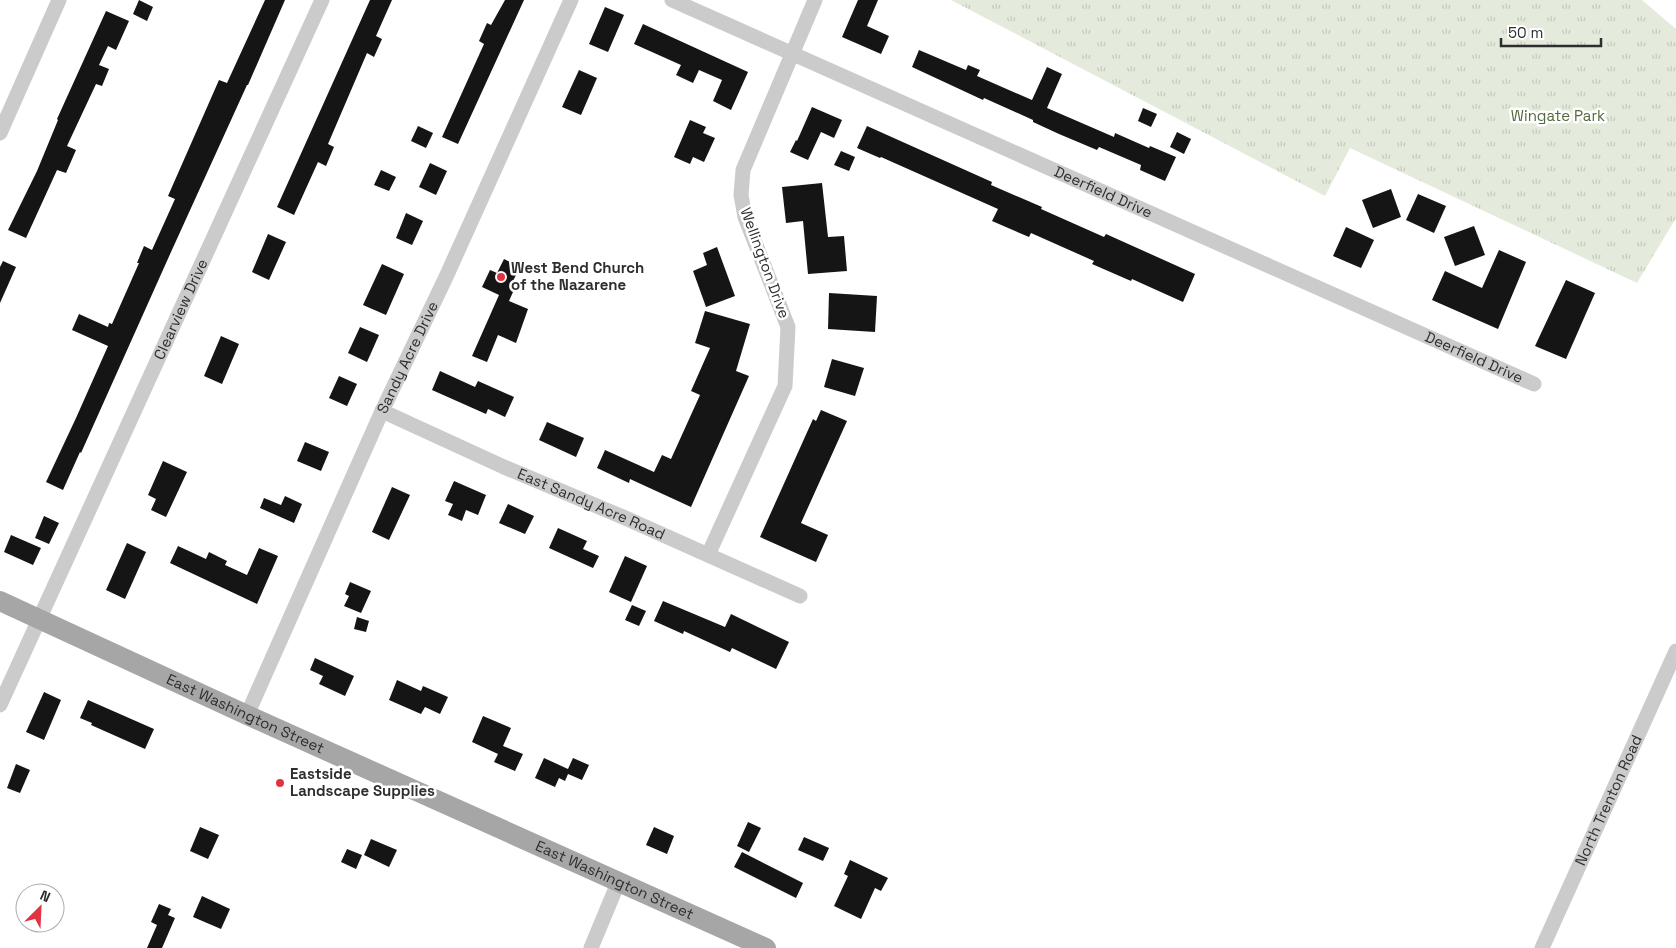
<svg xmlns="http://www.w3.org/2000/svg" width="1676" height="948" viewBox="0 0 1676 948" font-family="'Space Grotesk',sans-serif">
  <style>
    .grass { fill: url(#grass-tufts) }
    .building { fill: #151515 }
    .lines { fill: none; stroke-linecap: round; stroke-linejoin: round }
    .minor { stroke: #cbcbcb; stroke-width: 15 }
    .major { stroke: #a6a6a6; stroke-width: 20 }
    .poi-dot { fill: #e23342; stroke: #fff; stroke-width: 2 }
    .labels { text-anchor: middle; stroke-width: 5; stroke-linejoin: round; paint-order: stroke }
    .park-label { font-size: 15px; fill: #51693c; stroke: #fff }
    .street-label { font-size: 15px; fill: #2e2e2e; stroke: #fff }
    .poi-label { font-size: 15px; font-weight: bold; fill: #2e2e2e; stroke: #fff; text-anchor: start }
  </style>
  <defs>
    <pattern id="grass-tufts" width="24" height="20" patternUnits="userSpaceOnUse" patternTransform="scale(1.25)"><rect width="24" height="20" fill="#e4ebdc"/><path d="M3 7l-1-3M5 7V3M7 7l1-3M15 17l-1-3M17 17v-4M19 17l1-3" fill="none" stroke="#c4cabd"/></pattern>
  </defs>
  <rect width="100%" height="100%" fill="#fff"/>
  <!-- grass -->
  <polygon class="grass" points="951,0 1642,0 1676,29 1676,218 1637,283 1350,148 1325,196"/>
  <!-- building -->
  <g class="building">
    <polygon points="139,0 153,7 147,21 133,14"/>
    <polygon points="265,0 285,0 248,85 247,85 171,252 81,453 80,452 63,490 46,482 76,418 108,346 72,330 79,314 108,327 109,323 112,324 139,263 137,263 144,246 152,250 175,199 168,196 219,80 227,83"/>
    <polygon points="370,0 392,0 376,36 382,39 374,57 367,53 328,144 334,147 326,166 318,162 294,215 277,207"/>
    <polygon points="505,0 524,0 458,144 442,137 484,44 479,41 487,23 491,25"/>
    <polygon points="858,0 878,0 867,26 889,36 881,54 842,37"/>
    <polygon points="605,7 624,15 608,52 589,44"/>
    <polygon points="106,11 129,21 116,50 108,46 99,65 109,69 102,86 96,84 67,146 76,150 66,173 57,170 26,238 8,230 37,171 58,120 57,119"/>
    <polygon points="643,24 748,72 731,110 713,101 722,80 699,70 693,83 676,75 681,65 634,44"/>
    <polygon points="919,50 966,70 968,65 980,70 977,76 1032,100 1047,67 1062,74 1047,108 1114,137 1115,133 1149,148 1150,146 1176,157 1165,181 1140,170 1141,165 1099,147 1097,150 1059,134 1033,122 1033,120 984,98 983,100 912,67"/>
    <polygon points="579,70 597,78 581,115 562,107"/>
    <polygon points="812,107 842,120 834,138 821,132 808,160 790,152 796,140 797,141"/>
    <polygon points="1143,108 1157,114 1151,127 1138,121"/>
    <polygon points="690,120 706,127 703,133 715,138 704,162 693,157 690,164 674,157"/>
    <polygon points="418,126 433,133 426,148 411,141"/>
    <polygon points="867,126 992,182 991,185 1042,207 1041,209 1104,237 1106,234 1195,274 1183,302 1132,279 1131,281 1092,264 1094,261 1031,233 1029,237 992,221 998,209 881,157 880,158 857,148"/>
    <polygon points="1177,132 1191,139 1184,154 1170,147"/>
    <polygon points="841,151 855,157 849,171 834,165"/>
    <polygon points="430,163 447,171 436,195 419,187"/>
    <polygon points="381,170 396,177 389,191 374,185"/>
    <polygon points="822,183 828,237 844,236 847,271 808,274 803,221 786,223 782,187"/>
    <polygon points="1391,189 1401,217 1373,228 1362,200"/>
    <polygon points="1418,194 1446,206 1434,233 1406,220"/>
    <polygon points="406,213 423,221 412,245 396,238"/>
    <polygon points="1474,226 1485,255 1455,266 1444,237"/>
    <polygon points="1346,227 1374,240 1361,268 1333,256"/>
    <polygon points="268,234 286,242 269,280 252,272"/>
    <polygon points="717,247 735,296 706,307 693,271 707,265 703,253"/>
    <polygon points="1499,250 1526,262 1498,329 1432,300 1445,271 1482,288"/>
    <polygon points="504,259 520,267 513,281 517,283 509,301 528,309 516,343 498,335 487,362 472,356 499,295 482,287 490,270 497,273"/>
    <polygon points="3,261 16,267 0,303 0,267"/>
    <polygon points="382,264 404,274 386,315 363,305"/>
    <polygon points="1566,280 1595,293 1566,359 1535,346"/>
    <polygon points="829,293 877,296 875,332 828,329"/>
    <polygon points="705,311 750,324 736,371 749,376 691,507 630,479 629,483 597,468 605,450 654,472 662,455 671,459 700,395 691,391 710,348 695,343"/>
    <polygon points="360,327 379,335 367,362 348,353"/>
    <polygon points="221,336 239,344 222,384 204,376"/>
    <polygon points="832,359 864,368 855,396 824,387"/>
    <polygon points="440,371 475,387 478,381 514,397 505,417 488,409 486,414 432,390"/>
    <polygon points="339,376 357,384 347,406 329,398"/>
    <polygon points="821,410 847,421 801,523 828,535 816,562 760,537 813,419 816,421"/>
    <polygon points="547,422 584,438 576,457 539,440"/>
    <polygon points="305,442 329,452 321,471 297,461"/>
    <polygon points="163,461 187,472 166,517 151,510 156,499 148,495"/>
    <polygon points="454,481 486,495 478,515 466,510 462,521 448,515 453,504 445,501"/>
    <polygon points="392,487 410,495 389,540 372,532"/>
    <polygon points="285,496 302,504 294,523 260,508 264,498 281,505"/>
    <polygon points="508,504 534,516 525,534 499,523"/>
    <polygon points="44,516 59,523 49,544 35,538"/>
    <polygon points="558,528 587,541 583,549 599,556 593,568 549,548"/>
    <polygon points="11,535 41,548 33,565 4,552"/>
    <polygon points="127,543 146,552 125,599 106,590"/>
    <polygon points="178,546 206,559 209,552 227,561 225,565 247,575 259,548 278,556 257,604 170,563"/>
    <polygon points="625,556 647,566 631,602 609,592"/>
    <polygon points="350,582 371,591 361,613 344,606 349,596 345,594"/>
    <polygon points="663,601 725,627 731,614 789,642 776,669 732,648 730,652 684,631 683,634 654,621"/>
    <polygon points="632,605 646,611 639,626 625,620"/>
    <polygon points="357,617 369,621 366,632 354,629"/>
    <polygon points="315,658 354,676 345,696 319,684 323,676 310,670"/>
    <polygon points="397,680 421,691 423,686 448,697 440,714 425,707 421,714 389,700"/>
    <polygon points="44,692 61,700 44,740 26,732"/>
    <polygon points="88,700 154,729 145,749 91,725 92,723 80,718"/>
    <polygon points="483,716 511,728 503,746 523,754 515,771 494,762 498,754 472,742"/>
    <polygon points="544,758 568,769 573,758 589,765 582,780 568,774 565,781 559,778 555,787 535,778"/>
    <polygon points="16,764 30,770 20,793 7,788"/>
    <polygon points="748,822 761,828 749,852 737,846"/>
    <polygon points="200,827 219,835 208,859 190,851"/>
    <polygon points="654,827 674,836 667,854 646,845"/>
    <polygon points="804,837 829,848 823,861 798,850"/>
    <polygon points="371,839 397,850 389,867 364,855"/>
    <polygon points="347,849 362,855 356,869 341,862"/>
    <polygon points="742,852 803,883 796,898 734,867"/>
    <polygon points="850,860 888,878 881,891 875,888 861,919 834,906 848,876 844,874"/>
    <polygon points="202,896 230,909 221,929 193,917"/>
    <polygon points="159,904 171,909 168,915 175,918 162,948 147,948 157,925 151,922"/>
  </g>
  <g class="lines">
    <!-- minor -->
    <g class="minor">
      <path id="s1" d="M672,0l862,384"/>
      <polyline points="0,133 59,0"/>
      <path id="s2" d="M382,411l122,56 119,50 177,79"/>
      <polyline points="708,555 785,386 788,327 745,217 741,195 743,170 815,0"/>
      <path id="s3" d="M0,705l322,-705"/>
      <path id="s4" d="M247,715l135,-304 64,-134 125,-277"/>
      <polyline points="591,948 618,883"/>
      <path id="s5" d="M1542,948l134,-297"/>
    </g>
    <!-- major -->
    <path class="major" id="s6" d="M0,601l247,114 519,233"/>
  </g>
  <!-- markers -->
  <g class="poi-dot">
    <circle cx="501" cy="277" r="5"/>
    <circle cx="280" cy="783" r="5"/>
  </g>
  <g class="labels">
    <!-- park labels -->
    <g class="park-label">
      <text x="1558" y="121">Wingate Park</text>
    </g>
    <!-- street labels -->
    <g class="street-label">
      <text dy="5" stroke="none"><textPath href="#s1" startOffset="472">Deerfield Drive</textPath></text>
      <text transform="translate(765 263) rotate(70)" y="5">Wellington Drive</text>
      <text dy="5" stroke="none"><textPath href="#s3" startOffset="435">Clearview Drive</textPath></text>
      <text dy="5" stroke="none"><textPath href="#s4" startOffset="392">Sandy Acre Drive</textPath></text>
      <text dy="5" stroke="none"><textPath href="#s1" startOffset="878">Deerfield Drive</textPath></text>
      <text dy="5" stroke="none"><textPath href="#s2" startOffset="229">East Sandy Acre Road</textPath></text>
      <text dy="5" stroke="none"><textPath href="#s6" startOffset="270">East Washington Street</textPath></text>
      <text dy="5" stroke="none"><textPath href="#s5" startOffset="162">North Trenton Road</textPath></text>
      <text dy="5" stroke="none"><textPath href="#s6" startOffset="675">East Washington Street</textPath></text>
    </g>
    <!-- poi labels -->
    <g class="poi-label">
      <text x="511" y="273">West Bend Church<tspan x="511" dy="17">of the Nazarene</tspan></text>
      <text x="290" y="779">Eastside<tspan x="290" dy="17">Landscape Supplies</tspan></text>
    </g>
  </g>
  <!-- north arrow -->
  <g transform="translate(40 908) rotate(24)"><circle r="24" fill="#ffffff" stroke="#ababab"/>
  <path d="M0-4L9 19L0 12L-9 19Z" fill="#e23342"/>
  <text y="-8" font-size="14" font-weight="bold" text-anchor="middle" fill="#2e2e2e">N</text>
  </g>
  <!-- scale -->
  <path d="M1501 38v8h100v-8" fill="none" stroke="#2e2e2e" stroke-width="2.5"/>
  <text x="1508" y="38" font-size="15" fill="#2e2e2e" stroke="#ffffff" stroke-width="4" paint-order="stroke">50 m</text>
</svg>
